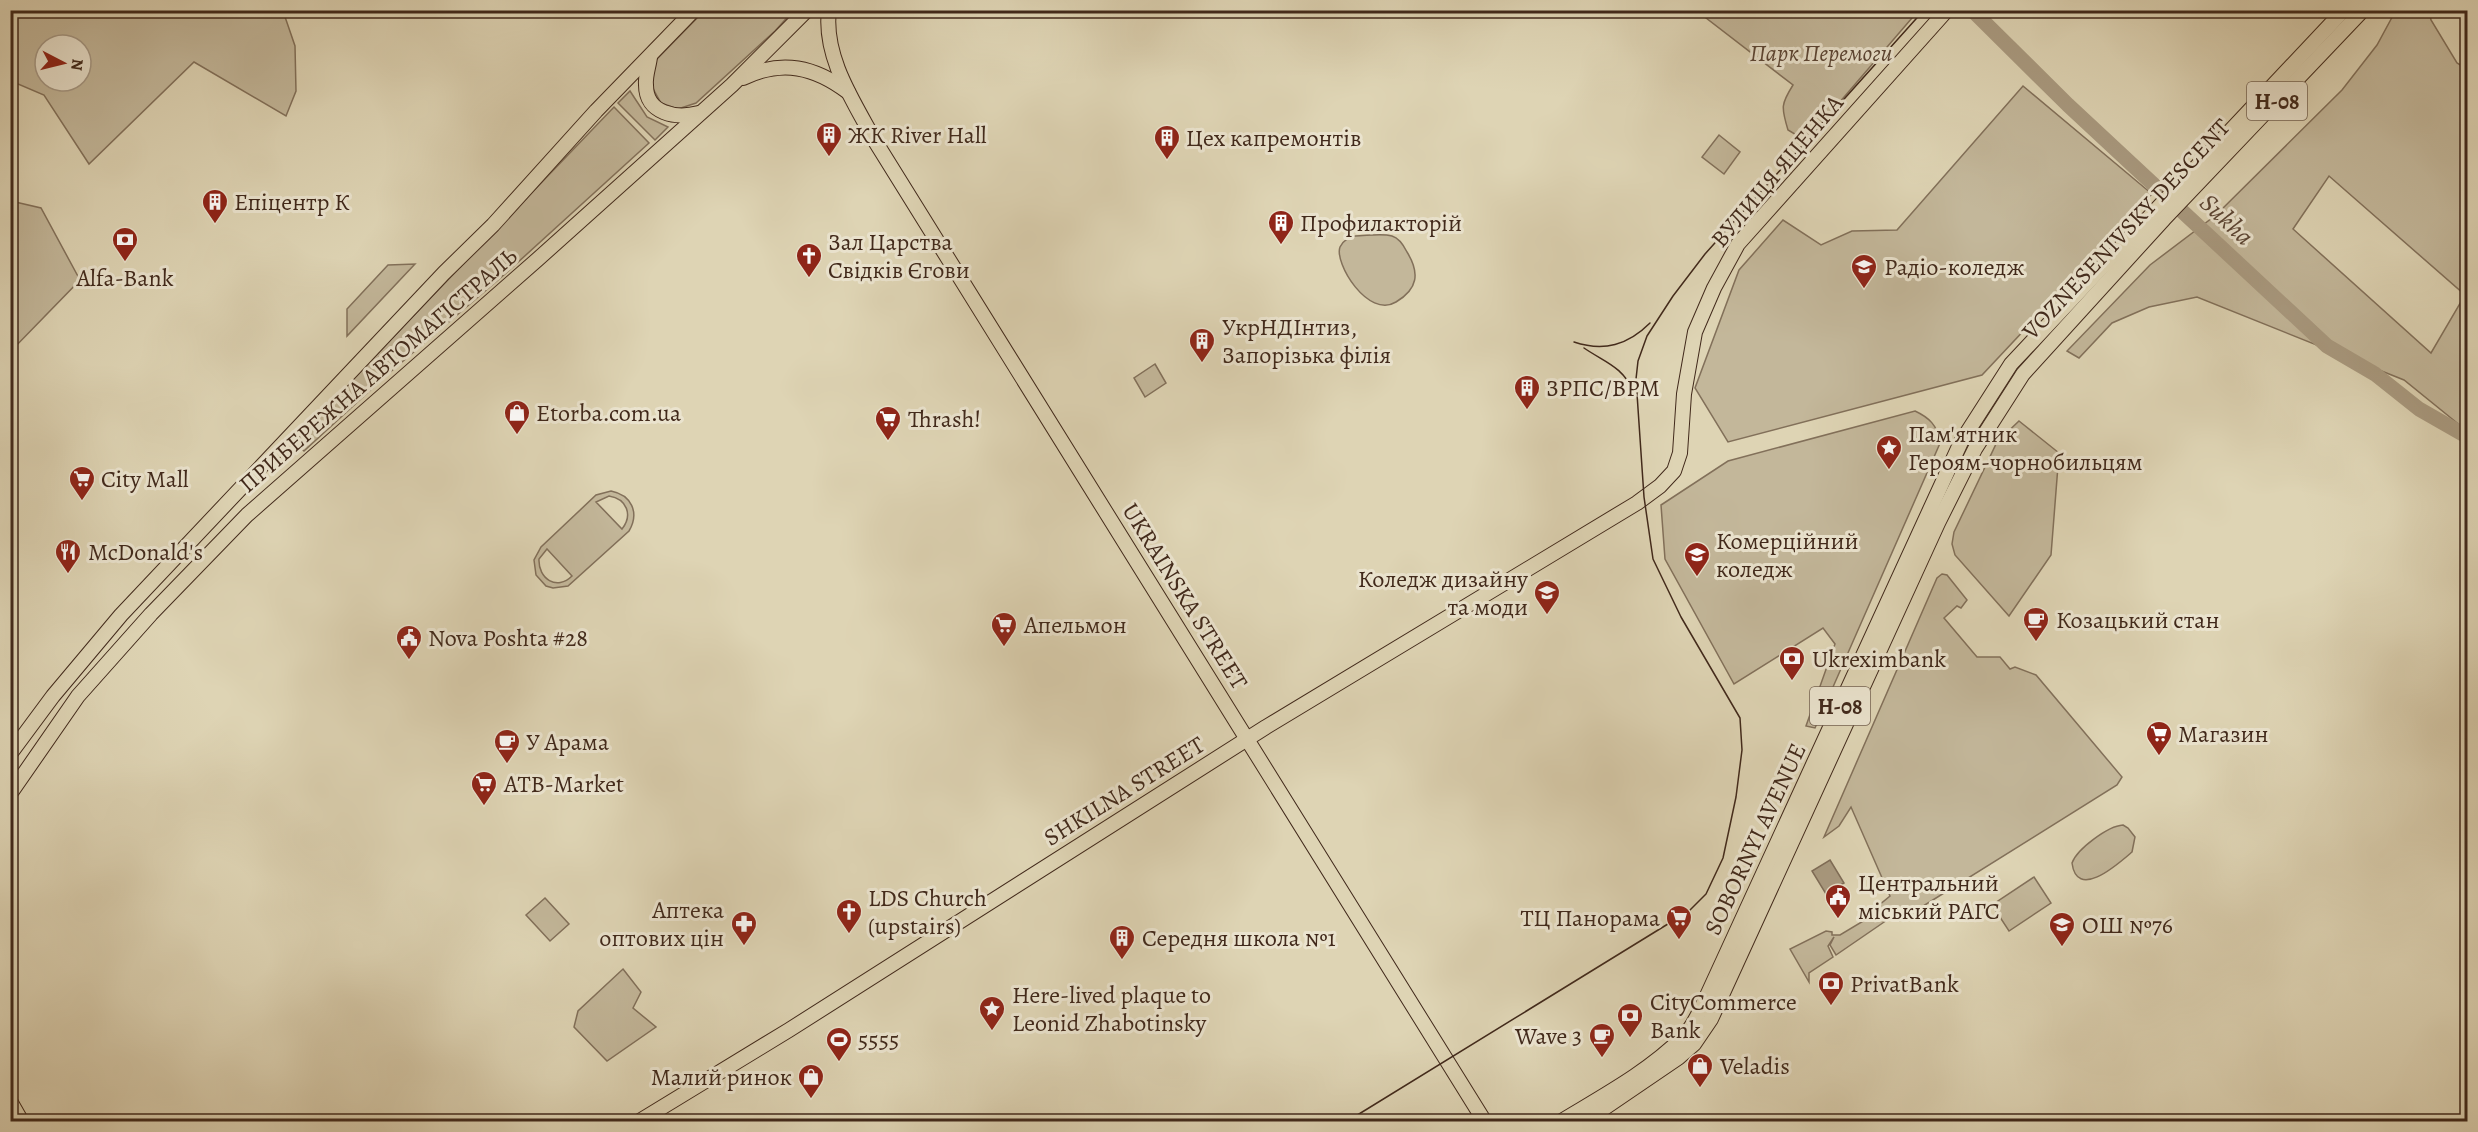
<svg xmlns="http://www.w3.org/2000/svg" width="2478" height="1132" viewBox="0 0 2478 1132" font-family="Alegreya,serif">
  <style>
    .green { fill: #c3b79a; stroke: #82705a; stroke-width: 1.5; fill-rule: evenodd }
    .water { fill: #a99a80; stroke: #7f6d58; stroke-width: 1.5 }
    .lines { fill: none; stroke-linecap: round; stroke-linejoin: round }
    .river { stroke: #a99a80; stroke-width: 15 }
    .major-casing { stroke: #41291b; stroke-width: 16 }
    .major { stroke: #ded4b4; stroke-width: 14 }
    .tram { stroke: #41291b; stroke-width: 1.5 }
    .labels { text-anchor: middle; stroke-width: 6; stroke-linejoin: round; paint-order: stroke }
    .shield { fill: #eae3ce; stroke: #746151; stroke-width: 1.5 }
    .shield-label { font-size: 22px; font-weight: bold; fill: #41291b }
    .park-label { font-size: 24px; font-style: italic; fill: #5b4534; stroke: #eae3ce }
    .poi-label { font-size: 24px; fill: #41291b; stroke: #eae3ce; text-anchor: start }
    .street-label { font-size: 24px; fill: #41291b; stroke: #eae3ce }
    .water-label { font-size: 26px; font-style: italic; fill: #5b4534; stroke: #eae3ce }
  </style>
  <rect width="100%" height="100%" fill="#ded4b4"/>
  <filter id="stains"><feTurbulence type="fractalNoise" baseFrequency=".00333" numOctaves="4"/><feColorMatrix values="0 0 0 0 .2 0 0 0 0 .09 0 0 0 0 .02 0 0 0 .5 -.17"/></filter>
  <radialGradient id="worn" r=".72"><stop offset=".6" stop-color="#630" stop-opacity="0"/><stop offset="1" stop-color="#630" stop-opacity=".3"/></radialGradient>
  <!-- green -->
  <g class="green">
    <path d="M11,10l272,1 12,35 1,45 -10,25 -92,-54 -105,102 -45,-69 -33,-14zM45,45h36v36h-36z"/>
    <path d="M2396,10l33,1 2,9 26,43 10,6v362l-63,-51 -207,-83 -48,10 -37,16 -33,35 -12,-7 83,-86 66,-50 126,-125 35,-45zM2329,176l136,119 -34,58 -138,-124z"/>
    <polygon points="704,11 793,11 775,31 696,103 678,109 661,103 651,85 654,62"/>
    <path d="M1697,11h221l-110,128h-5l-15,-9c-7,-23 -7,-26 5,-45z"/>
    <polygon points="2023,86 2152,194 1982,375 1728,442 1695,388 1739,270 1783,220 1821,245 1852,231 1897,230"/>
    <polygon points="630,91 647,117 668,127 655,140 618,103"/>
    <polygon points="614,107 649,143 505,274 388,374 304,451 293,441"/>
    <polygon points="1719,135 1740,152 1724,174 1702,157"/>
    <polygon points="11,201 41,208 80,280 11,351"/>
    <path d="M1355,236c11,0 26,-3 37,0 7,2 12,10 15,16 13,21 11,37 -11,50 -28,17 -62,-39 -56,-55 3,-7 9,-9 15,-11z"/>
    <polygon points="415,264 347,336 347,309 388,265"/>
    <polygon points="1155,364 1166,383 1145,397 1134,378"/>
    <path d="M1915,411c15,7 21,14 26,30l-126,287 -9,-2 29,-82 -12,-16 -89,56 -69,-125 -4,-54 67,-44z"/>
    <polygon points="2019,421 2059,453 2051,555 2009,616 1955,555 1952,544 1954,532 1997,442"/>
    <path d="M611,491c20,4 29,21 18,40l-61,55 -15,2 -7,-2 -10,-11 -2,-15 7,-13 55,-52zM609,496c18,3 24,19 13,33l-26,-27zM547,549l25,27c-15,15 -34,3 -33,-17z"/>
    <polygon points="1942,574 1947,575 1967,600 1961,608 1957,606 1944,618 1977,657 2000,657 2010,669 2015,667 2036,675 2122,777 2117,785 1904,918 1899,921 1890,918 1836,955 1830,945 1834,937 1828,946 1833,957 1809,973 1809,982 1790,949 1826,931 1832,932 1832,935 1840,935 1875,914 1878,906 1890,896 1851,807 1839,826 1824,837 1937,578"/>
    <path d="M2123,825l5,3 7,9 -3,15c-14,12 -55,49 -60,11 5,-14 36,-37 51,-38z"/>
    <polygon points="2034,877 2051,903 2009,931 1992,905"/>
    <polygon points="545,898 569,924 550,941 526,915"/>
    <polygon points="623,969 641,992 633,1008 656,1027 607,1061 574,1027 578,1011"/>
  </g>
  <!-- water -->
  <polygon class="water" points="1830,860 1844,883 1826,894 1812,871"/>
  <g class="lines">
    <!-- river -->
    <polyline class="river" points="1972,10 2068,105 2327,346 2375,374 2419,409 2468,437"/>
    <defs>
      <g id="major">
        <path d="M829,10c-6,47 25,92 46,131l610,981"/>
        <path d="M650,57c-1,9 -5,19 -4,28 0,29 30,34 53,28"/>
        <path d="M743,78c39,-19 72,-11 105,14"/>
        <polyline points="10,754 53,696 121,615 444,273 493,225 596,111 694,10"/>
        <polyline points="10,794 78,696 151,614 247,515 538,259 732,85 807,10"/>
        <polyline points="10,1101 22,1122"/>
        <polyline points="638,1122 789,1030 1266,727 1637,503 1660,486 1674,471 1680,453 1684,394 1695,332 1714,288 1738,244 1947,10"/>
        <path d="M1560,1122c41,-25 88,-50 122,-84 8,-7 13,-18 18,-27l261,-569 50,-78 333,-354"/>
        <polyline points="1584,1122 1678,1058 1694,1044 1711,1019 1938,523 1975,449 2023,374 2164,219 2363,10"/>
      </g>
    </defs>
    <!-- major casing -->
    <use href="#major" class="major-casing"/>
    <!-- major -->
    <use href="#major" class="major"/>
    <!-- tram -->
    <g class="tram">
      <path d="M1574,342c30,10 54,3 76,-19"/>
      <path d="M1584,348c22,15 38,18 50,44"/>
      <polyline points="1346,1122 1689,911 1706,894 1723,858 1736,797 1742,750 1740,718 1681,617 1653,559 1644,497 1636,379 1638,361 1647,336 1673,296 1705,254 1924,10"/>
    </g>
  </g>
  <!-- icons -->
  <defs>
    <symbol id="building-pin" viewBox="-11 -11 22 30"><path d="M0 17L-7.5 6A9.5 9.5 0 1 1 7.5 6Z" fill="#8f2418" stroke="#eae3ce"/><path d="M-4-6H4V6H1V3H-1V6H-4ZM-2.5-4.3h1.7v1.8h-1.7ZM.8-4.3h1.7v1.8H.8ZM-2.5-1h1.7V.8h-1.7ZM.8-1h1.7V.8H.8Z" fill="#fff"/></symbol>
    <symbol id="bank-pin" viewBox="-11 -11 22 30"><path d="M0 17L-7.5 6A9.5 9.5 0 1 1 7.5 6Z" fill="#8f2418" stroke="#eae3ce"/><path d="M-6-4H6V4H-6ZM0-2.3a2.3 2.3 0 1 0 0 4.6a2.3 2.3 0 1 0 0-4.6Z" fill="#fff"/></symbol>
    <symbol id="church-pin" viewBox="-11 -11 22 30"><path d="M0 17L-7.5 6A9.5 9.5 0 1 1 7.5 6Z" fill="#8f2418" stroke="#eae3ce"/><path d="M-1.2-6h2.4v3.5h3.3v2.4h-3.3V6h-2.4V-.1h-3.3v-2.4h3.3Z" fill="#fff"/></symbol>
    <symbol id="university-pin" viewBox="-11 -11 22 30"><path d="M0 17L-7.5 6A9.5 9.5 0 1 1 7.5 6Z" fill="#8f2418" stroke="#eae3ce"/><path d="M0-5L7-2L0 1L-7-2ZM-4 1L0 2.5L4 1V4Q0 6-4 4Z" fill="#fff"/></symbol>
    <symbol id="shop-pin" viewBox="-11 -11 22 30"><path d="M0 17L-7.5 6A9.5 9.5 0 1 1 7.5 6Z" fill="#8f2418" stroke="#eae3ce"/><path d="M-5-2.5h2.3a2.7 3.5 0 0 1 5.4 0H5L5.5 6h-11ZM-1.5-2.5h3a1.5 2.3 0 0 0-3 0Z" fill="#fff"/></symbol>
    <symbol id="supermarket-pin" viewBox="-11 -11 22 30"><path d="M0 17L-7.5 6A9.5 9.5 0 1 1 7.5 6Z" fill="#8f2418" stroke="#eae3ce"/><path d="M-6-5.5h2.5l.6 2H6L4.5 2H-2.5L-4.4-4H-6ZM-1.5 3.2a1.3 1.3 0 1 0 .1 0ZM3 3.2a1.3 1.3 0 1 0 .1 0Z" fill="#fff"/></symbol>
    <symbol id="sight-pin" viewBox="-11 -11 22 30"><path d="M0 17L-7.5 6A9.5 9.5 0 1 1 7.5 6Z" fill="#8f2418" stroke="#eae3ce"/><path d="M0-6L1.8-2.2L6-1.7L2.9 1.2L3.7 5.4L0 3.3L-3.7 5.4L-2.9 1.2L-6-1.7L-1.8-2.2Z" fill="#fff"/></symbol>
    <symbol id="restaurant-pin" viewBox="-11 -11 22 30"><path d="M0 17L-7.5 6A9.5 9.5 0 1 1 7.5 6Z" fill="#8f2418" stroke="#eae3ce"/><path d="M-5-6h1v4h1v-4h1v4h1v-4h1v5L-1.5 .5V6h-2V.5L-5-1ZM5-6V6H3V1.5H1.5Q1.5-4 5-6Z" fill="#fff"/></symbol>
    <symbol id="cafe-pin" viewBox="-11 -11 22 30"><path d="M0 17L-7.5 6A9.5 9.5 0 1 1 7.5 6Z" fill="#8f2418" stroke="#eae3ce"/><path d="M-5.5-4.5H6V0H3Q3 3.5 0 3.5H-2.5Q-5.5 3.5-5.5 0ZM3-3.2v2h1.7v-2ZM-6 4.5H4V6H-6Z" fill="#fff"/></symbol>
    <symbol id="civic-pin" viewBox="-11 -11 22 30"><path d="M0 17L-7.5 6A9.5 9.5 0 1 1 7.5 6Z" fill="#8f2418" stroke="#eae3ce"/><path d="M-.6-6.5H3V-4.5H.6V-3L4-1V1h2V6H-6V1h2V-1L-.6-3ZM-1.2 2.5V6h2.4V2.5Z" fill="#fff"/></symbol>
    <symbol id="pharmacy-pin" viewBox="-11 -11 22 30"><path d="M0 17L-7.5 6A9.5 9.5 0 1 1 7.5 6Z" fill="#8f2418" stroke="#eae3ce"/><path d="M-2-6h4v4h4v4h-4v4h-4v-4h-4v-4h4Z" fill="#fff"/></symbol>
    <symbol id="school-pin" viewBox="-11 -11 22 30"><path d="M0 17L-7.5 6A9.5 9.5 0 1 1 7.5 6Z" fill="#8f2418" stroke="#eae3ce"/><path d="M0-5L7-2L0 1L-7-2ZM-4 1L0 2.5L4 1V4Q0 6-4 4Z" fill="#fff"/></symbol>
    <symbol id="stadium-pin" viewBox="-11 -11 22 30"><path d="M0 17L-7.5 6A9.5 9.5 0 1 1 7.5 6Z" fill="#8f2418" stroke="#eae3ce"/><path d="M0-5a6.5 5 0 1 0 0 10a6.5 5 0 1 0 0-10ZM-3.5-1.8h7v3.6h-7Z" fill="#fff"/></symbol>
  </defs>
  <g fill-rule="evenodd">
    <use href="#building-pin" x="814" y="120" width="30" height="40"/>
    <use href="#building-pin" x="1152" y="123" width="30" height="40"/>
    <use href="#building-pin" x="200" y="187" width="30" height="40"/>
    <use href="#building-pin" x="1266" y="208" width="30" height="40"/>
    <use href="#bank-pin" x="110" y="225" width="30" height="40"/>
    <use href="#church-pin" x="794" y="241" width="30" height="40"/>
    <use href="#university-pin" x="1849" y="252" width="30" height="40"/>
    <use href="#building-pin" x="1187" y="326" width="30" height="40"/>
    <use href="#building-pin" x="1512" y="373" width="30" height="40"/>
    <use href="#shop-pin" x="502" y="398" width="30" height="40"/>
    <use href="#supermarket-pin" x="873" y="404" width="30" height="40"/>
    <use href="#sight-pin" x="1874" y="433" width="30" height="40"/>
    <use href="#supermarket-pin" x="67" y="464" width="30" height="40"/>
    <use href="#restaurant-pin" x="53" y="537" width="30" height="40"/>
    <use href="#university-pin" x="1682" y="540" width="30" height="40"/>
    <use href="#university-pin" x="1532" y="578" width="30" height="40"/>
    <use href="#cafe-pin" x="2021" y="605" width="30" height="40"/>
    <use href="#supermarket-pin" x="989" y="610" width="30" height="40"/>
    <use href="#civic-pin" x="394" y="623" width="30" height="40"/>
    <use href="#bank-pin" x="1777" y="644" width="30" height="40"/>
    <use href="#supermarket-pin" x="2144" y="719" width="30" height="40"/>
    <use href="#cafe-pin" x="492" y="727" width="30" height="40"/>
    <use href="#supermarket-pin" x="469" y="769" width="30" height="40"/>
    <use href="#civic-pin" x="1823" y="882" width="30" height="40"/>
    <use href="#church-pin" x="834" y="897" width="30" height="40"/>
    <use href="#supermarket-pin" x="1664" y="903" width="30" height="40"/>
    <use href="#pharmacy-pin" x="729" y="909" width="30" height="40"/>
    <use href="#school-pin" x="2047" y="910" width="30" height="40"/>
    <use href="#building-pin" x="1107" y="923" width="30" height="40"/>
    <use href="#bank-pin" x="1816" y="969" width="30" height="40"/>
    <use href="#sight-pin" x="977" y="994" width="30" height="40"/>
    <use href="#bank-pin" x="1615" y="1001" width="30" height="40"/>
    <use href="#cafe-pin" x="1587" y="1021" width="30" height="40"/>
    <use href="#stadium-pin" x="824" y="1025" width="30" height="40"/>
    <use href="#shop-pin" x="1685" y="1051" width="30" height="40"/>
    <use href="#shop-pin" x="796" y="1062" width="30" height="40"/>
  </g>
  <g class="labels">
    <!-- shield labels -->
    <g class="shield">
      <rect x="2247" y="82" width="60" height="38" rx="4.5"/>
      <rect x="1810" y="687" width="60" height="38" rx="4.5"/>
    </g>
    <g class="shield-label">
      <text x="2277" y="109">Н-08</text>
      <text x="1840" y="714">Н-08</text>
    </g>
    <!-- park labels -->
    <g class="park-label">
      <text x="1821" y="61">Парк Перемоги</text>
    </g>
    <!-- poi labels -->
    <g class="poi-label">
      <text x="848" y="143">ЖК River Hall</text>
      <text x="1186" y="146">Цех капремонтів</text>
      <text x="234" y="210">Епіцентр К</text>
      <text x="1300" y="231">Профилакторій</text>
      <text x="828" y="250">Зал Царства<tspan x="828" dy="28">Свідків Єгови</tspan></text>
      <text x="1884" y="275">Радіо-коледж</text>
      <text x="125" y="286" text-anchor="middle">Alfa-Bank</text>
      <text x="1222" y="335">УкрНДІнтиз,<tspan x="1222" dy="28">Запорізька філія</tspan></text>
      <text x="1546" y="396">ЗРПС/ВРМ</text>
      <text x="536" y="421">Etorba.com.ua</text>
      <text x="908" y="427">Thrash!</text>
      <text x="1908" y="442">Пам'ятник<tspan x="1908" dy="28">Героям-чорнобильцям</tspan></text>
      <text x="101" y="487">City Mall</text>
      <text x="1716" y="549">Комерційний<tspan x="1716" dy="28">коледж</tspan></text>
      <text x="88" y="560">McDonald's</text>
      <text x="1528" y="587" text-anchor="end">Коледж дизайну<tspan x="1528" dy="28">та моди</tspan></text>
      <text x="2056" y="628">Козацький стан</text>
      <text x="1024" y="633">Апельмон</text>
      <text x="428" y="646">Nova Poshta #28</text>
      <text x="1812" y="667">Ukreximbank</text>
      <text x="2178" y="742">Магазин</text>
      <text x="526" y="750">У Арама</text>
      <text x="504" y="792">ATB-Market</text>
      <text x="1858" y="891">Центральний<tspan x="1858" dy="28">міський РАГС</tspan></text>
      <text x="868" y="906">LDS Church<tspan x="868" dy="28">(upstairs)</tspan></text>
      <text x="724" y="918" text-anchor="end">Аптека<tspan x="724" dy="28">оптових цін</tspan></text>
      <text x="1660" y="926" text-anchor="end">ТЦ Панорама</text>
      <text x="2082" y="933">ОШ №76</text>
      <text x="1142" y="946">Середня школа №1</text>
      <text x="1850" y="992">PrivatBank</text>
      <text x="1012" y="1003">Here-lived plaque to<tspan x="1012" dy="28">Leonid Zhabotinsky</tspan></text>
      <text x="1650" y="1010">CityCommerce<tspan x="1650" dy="28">Bank</tspan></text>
      <text x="1582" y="1044" text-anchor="end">Wave 3</text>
      <text x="858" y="1048">5555</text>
      <text x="1720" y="1074">Veladis</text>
      <text x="792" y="1085" text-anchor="end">Малий ринок</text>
    </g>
    <!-- street labels -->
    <g class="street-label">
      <text transform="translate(1777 171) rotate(-50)" y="8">ВУЛИЦЯ ЯЦЕНКА</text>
      <text transform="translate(2126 229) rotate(-47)" y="8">VOZNESENIVSKY DESCENT</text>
      <text transform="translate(378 370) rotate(-41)" y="8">ПРИБЕРЕЖНА АВТОМАГІСТРАЛЬ</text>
      <text transform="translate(1185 596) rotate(58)" y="8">UKRAINSKA STREET</text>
      <text transform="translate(1124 791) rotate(-32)" y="8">SHKILNA STREET</text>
      <text transform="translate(1755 839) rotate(-65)" y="8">SOBORNYI AVENUE</text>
    </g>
    <!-- water labels -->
    <g class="water-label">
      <text transform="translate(2227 219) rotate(43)" y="9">Sukha</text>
    </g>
  </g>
  <!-- margin -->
  <rect width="2478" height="1132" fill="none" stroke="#ded4b4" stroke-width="36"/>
  <rect x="12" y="12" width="2454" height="1108" fill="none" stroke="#41291b" stroke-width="3"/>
  <rect x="18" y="18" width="2442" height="1096" fill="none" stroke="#41291b" stroke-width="1.5"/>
  <!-- north arrow -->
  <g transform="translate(63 63) rotate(97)"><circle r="28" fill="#eae3ce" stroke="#a69986" stroke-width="1.5"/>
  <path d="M0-4.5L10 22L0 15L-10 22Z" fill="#8f2418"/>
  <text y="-9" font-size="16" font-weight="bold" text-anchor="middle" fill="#41291b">N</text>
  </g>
  <rect width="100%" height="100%" filter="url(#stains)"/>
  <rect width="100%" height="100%" fill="url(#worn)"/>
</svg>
